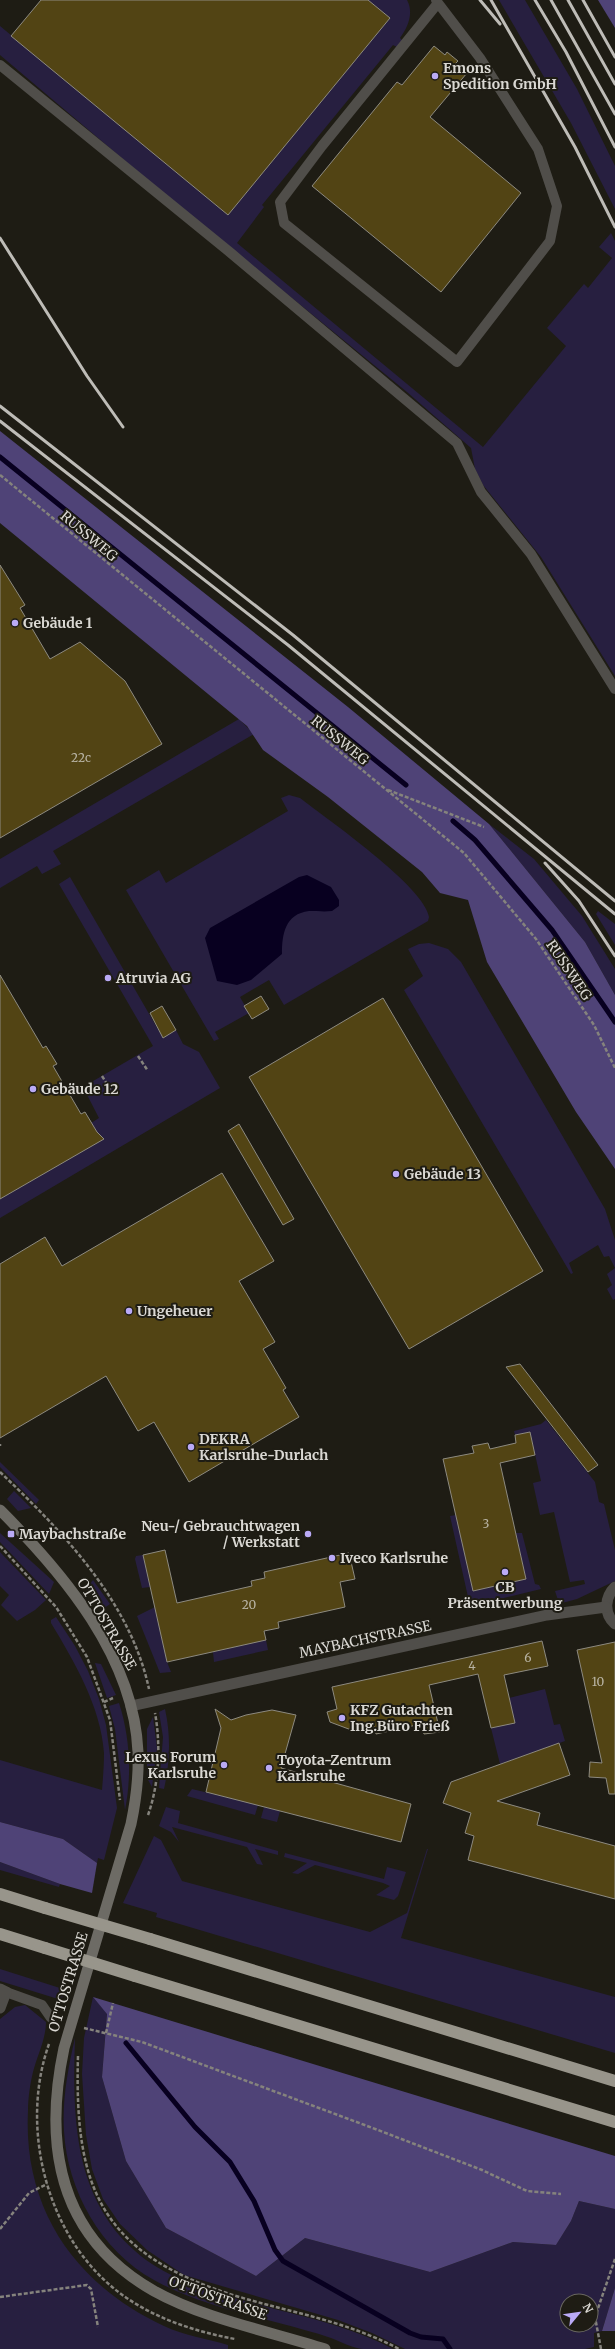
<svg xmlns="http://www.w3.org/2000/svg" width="615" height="2349" viewBox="0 0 615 2349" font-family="Merriweather,serif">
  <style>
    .green { fill: #271f40; fill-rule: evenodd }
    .forest { fill: #4f4377 }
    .water { fill: #080020 }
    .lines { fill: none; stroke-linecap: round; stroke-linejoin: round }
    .stream { stroke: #080020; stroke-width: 5 }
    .building { fill: #524414; stroke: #8d8a80 }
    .path { stroke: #85837d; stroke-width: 2.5; stroke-dasharray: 4 2; stroke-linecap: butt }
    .service { stroke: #504e4a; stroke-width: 10 }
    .minor { stroke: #504e4a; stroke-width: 11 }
    .secondary { stroke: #6d6b65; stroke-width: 11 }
    .motorway { stroke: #98958b; stroke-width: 12 }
    .rail { stroke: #bebcb7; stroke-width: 3 }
    .motorway-bridge { stroke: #98958b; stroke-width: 12 }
    .poi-dot { fill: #baaaf6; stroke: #1e1c14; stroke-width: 1.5 }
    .labels { text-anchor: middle; stroke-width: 4; stroke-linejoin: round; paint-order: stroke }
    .number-label { font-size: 12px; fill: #b8b3a3 }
    .poi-label { font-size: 14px; font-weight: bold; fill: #dad8d3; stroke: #1e1c14; text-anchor: start }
    .street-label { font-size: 14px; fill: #dad8d3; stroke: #1e1c14 }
  </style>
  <rect width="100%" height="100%" fill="#1e1c14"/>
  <!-- green -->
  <g class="green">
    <path d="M368,0h39c7,13 1,27 -7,38l3,3 -6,6 -4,-2 -131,160 2,2 -27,36 246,204 83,-101 -19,-18 37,-44 4,4 24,-30 -13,-11 12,-14 4,8v435l-74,-119 -58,-72 -8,-16 -4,-21 -64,-56 -257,-210 -150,-127v-29l228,189 162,-197z"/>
    <polygon points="499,0 525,0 577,89 615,166 615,209 571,123"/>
    <polygon points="239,719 254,734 53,851 61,864 42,874 37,866 0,888 0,859"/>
    <path d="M289,795l11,3c27,21 125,89 129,119l-1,4 -144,84 -15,-25 -29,17 9,16 -34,19 4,7 -5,2 -88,-151 33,-20 7,13 122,-72 -7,-13z"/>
    <polygon points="489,824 534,859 582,916 615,969 615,995 585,942"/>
    <polygon points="70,877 163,1038 176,1030 183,1044 199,1052 220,1088 0,1218 0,1199 104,1139 88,1125 99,1118 83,1087 153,1046 59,884"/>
    <polygon points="598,911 615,924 615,945 596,914"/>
    <polygon points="429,943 448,949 461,962 605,1209 615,1240 615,1299 613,1300 607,1289 612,1285 607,1274 615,1268 609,1256 604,1257 598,1245 569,1263 573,1273 571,1274 404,990 423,976 408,949 419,944"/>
    <polygon points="546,1420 595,1482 599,1502 604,1504 615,1550 615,1581 577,1599 562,1603 558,1600 555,1591 585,1584 584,1580 570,1582 554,1512 540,1515 533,1483 541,1481 530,1432 515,1435 514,1431 541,1424"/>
    <polygon points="0,1462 39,1500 36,1504 0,1467"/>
    <polygon points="14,1491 31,1508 18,1511 7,1499"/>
    <polygon points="456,1515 473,1590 526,1579 516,1533 522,1533 535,1584 539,1585 541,1589 470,1606 450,1516"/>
    <polygon points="0,1533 54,1582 49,1594 0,1542"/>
    <polygon points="0,1552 46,1600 35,1610 17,1621 1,1605 9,1595 0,1586"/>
    <polygon points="143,1555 150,1587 142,1588 135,1559 136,1556"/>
    <polygon points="93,1580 110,1604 103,1609 86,1589"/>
    <polygon points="155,1607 167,1662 171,1672 160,1673 137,1616"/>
    <path d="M56,1617l19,29 13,25 11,28 7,26 11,83 -13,52 -6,-2 -1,5 -34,-24 -63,-17v-62l102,30c1,-12 2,-25 2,-37 -3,-46 -30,-92 -53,-130v-3z"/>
    <polygon points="266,1640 268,1650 214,1662 213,1652"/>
    <polygon points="95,1663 101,1664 116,1695 107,1698"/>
    <polygon points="545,1689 554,1725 560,1724 565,1741 500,1764 491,1728 514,1722 509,1698"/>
    <path d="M119,1703c11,34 13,72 6,107l-10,-81 -6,-23z"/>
    <path d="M165,1709c6,27 5,53 -1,80l-5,-1 4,-51 -4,-25z"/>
    <polygon points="153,1717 157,1748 152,1787 147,1778 147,1729"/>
    <polygon points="192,1789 258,1805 255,1815 187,1796"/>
    <polygon points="166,1807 180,1811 178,1823 278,1851 278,1855 255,1849 263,1865 257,1864 247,1847 172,1827 179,1842 171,1832 159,1826"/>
    <polygon points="264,1807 280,1811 277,1822 261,1818"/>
    <polygon points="154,1836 161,1840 182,1881 370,1932 407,1913 427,1849 428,1849 401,1938 615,1997 615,2053 156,1917 157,1913 123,1903"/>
    <polygon points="285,1853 384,1879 387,1867 406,1872 398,1896 394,1900 376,1895 390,1886 383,1883 315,1865 298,1874 292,1873 307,1863 284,1857"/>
    <polygon points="0,1862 60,1884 59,1887 0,1870"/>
    <polygon points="0,1969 60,1988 64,1997 55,1998 0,1981"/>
    <path d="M93,1997l14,16 -5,64 24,84 40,67 90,48 49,-38 125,34 83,-30 43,3 15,-24 8,-20 36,8v79l-13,43 -8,2v14l-9,2h-180l-33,-16 -34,-13 -154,-45 -37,-25 -27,-26 -17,-25 -11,-30 -6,-34 -4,-61 2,-36zM567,2301h24v24h-24z"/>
    <path d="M25,2005l21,17c0,17 -9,34 -13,50 -3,12 -5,27 -5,39 -5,99 48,174 136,215 19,9 44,13 64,19v4h-228v-330l15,-12z"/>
    <path d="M75,2038c-3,85 -1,173 77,226 28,19 79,34 112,42 44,12 88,21 129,43 -10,0 -21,0 -30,0 -10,-1 -22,-7 -32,-11 -17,-6 -34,-10 -52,-15 -42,-11 -87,-22 -125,-43 -53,-29 -87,-90 -90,-149 -2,-31 4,-63 11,-93z"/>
  </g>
  <!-- forest -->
  <g class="forest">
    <polygon points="598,0 615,0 615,28"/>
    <polygon points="0,431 348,707 489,824 585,942 615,995 615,1169 576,1112 487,962 468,900 440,893 422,872 328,797 263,750 247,726 0,523"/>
    <polygon points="0,1822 63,1839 97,1863 92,1893 60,1884 0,1862"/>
    <polygon points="93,1997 615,2156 615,2209 579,2201 571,2221 556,2245 513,2242 430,2272 305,2238 256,2276 166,2228 126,2161 102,2077 107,2014"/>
    <polygon points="615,2288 615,2331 602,2331"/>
  </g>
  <!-- water -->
  <path class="water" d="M307,875l24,12 8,13v6l-7,5c-8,1 -15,0 -23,0 -24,3 -27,23 -27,43l-31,26 -14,5 -20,-4 -12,-43 5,-10 89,-51z"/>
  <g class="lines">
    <!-- stream -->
    <g class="stream">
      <polyline points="0,457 406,785"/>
      <polyline points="453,821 475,840 552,930 615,1022"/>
      <polyline points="126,2043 195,2127 230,2162 254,2201 275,2250 283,2261 410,2333 421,2337 443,2339 450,2349"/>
    </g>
  </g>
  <!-- building -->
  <g class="building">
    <polygon points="41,0 368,0 390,18 228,215 11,36"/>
    <polygon points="434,46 445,55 447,52 458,61 455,64 467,73 430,117 521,193 441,292 312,186 397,82 402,85"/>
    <polygon points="0,565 25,605 20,608 50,659 80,642 125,681 162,744 0,838"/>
    <polygon points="0,975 43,1048 46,1046 57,1064 53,1066 81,1114 85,1112 97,1132 104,1139 0,1199"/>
    <polygon points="261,996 269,1009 252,1019 244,1006"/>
    <polygon points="383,998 543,1271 409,1349 249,1077"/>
    <polygon points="162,1006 176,1030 163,1038 150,1013"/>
    <polygon points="239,1124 294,1219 283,1225 228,1131"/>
    <polygon points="222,1173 274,1261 239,1281 275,1342 263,1349 286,1388 283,1390 299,1417 189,1482 154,1422 138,1431 106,1376 0,1438 0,1264 45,1237 62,1266"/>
    <polygon points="520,1364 598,1465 588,1472 506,1367"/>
    <polygon points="530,1432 535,1455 500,1463 526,1579 473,1591 443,1459 474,1453 472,1446 488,1443 490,1449 516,1443 515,1435"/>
    <polygon points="165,1550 177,1603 252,1586 251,1581 265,1578 264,1572 349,1553 355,1579 340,1582 345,1607 278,1622 279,1628 264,1631 266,1640 167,1662 143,1555"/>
    <polygon points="542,1641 548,1666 504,1675 515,1723 491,1728 478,1674 429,1685 440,1732 424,1734 421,1724 376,1734 375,1727 354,1731 330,1722 327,1712 337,1709 332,1687"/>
    <polygon points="615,1642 615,1794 609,1794 606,1778 589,1777 590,1762 602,1763 577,1650"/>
    <polygon points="215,1709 231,1720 246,1715 272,1710 296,1715 281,1768 411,1804 401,1842 206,1792 221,1728"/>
    <polygon points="559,1743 570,1775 497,1801 540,1813 537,1825 615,1846 615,1899 468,1860 474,1836 465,1833 471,1813 443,1803 451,1782"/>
  </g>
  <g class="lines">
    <!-- path -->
    <g class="path">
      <polyline points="0,475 464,853 536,939 594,1025 615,1068"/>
      <polyline points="388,790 484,827"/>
      <polyline points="138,1056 148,1071"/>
      <polyline points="102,1076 112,1092"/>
      <polyline points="0,1444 0,1446"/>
      <path d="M0,1472c63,60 130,129 149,217"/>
      <polyline points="0,1546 56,1607 87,1657 110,1720 120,1800"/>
      <polyline points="104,1702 113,1698"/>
      <path d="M148,1815c11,-31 13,-69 7,-102"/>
      <polyline points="84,2028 142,2042 378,2130 482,2170 527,2191 561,2194"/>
      <polyline points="106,2033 113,2003"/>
      <path d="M49,2044c-29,81 -4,186 62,242 35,30 81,45 124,53"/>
      <path d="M78,2056c-4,134 24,198 158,240 57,17 110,25 163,53"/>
      <polyline points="0,2229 29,2193 47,2184"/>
      <polyline points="0,2297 87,2285 91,2289 98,2327"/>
      <polyline points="601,2349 595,2317 615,2259"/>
    </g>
    <!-- service -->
    <g class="service">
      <polyline points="436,0 438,3 480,58 538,149 557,206 550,241 457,362 284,223 280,202 322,146 438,3"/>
      <polyline points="0,65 232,254 457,443 481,492 531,554 615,689"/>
      <polyline points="6,1992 42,2005 51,2018"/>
    </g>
    <!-- minor -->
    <g class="minor">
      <path d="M615,1587c-10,10 -12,26 0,37"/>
      <polyline points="131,1706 547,1615 606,1607"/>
      <polyline points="0,1989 6,1992 0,2008"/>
    </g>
    <!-- secondary -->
    <path class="secondary" d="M0,1510c64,64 134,147 138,242 1,24 -2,48 -7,72l-67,224c-21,99 -5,189 90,243 48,27 118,41 171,58"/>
    <!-- motorway -->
    <g class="motorway">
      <polyline points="0,1894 45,1908"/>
      <polyline points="0,1934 45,1948"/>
      <polyline points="150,1939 615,2081"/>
      <polyline points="135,1976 615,2122"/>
    </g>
    <!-- rail -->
    <g class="rail">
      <polyline points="480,0 500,24"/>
      <polyline points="491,0 575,147 615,227"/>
      <polyline points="535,0 566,52 615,147"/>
      <polyline points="551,0 615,114"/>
      <polyline points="568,0 615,84"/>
      <polyline points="583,0 615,57"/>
      <polyline points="0,238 87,376 123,427"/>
      <polyline points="0,406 293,635 615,901"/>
      <polyline points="0,421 288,645 615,914"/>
      <polyline points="545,863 579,901 615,956"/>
    </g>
    <!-- motorway-bridge -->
    <g class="motorway-bridge">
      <polyline points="45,1908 150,1939"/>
      <polyline points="45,1948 135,1976"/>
    </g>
  </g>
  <!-- markers -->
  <g class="poi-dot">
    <circle cx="435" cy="76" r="4"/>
    <circle cx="15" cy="623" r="4"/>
    <circle cx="108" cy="978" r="4"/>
    <circle cx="33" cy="1089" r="4"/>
    <circle cx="396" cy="1174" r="4"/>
    <circle cx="129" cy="1311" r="4"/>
    <circle cx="191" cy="1447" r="4"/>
    <rect x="7" y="1530" width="8" height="8" rx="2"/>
    <circle cx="308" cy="1534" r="4"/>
    <circle cx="332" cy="1558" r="4"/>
    <circle cx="505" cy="1572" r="4"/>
    <circle cx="342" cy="1718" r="4"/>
    <circle cx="224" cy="1765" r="4"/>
    <circle cx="269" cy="1768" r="4"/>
  </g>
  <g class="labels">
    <!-- number labels -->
    <g class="number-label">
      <text x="81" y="762">22c</text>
      <text x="486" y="1528">3</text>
      <text x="249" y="1609">20</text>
      <text x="528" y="1662">6</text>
      <text x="472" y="1670">4</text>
      <text x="598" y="1686">10</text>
    </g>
    <!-- poi labels -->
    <g class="poi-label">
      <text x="443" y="73">Emons<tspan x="443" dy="16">Spedition GmbH</tspan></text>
      <text x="23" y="628">Gebäude 1</text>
      <text x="116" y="983">Atruvia AG</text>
      <text x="41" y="1094">Gebäude 12</text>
      <text x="404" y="1179">Gebäude 13</text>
      <text x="137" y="1316">Ungeheuer</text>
      <text x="199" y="1444">DEKRA<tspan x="199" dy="16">Karlsruhe-Durlach</tspan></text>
      <text x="300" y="1531" text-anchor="end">Neu-/ Gebrauchtwagen<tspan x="300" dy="16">/ Werkstatt</tspan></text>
      <text x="19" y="1539">Maybachstraße</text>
      <text x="340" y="1563">Iveco Karlsruhe</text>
      <text x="505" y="1592" text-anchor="middle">CB<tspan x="505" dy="16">Präsentwerbung</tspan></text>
      <text x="350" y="1715">KFZ Gutachten<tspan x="350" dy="16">Ing.Büro Frieß</tspan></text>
      <text x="216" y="1762" text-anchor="end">Lexus Forum<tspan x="216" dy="16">Karlsruhe</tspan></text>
      <text x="277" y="1765">Toyota-Zentrum<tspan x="277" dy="16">Karlsruhe</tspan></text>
    </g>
    <!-- street labels -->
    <g class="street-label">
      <text transform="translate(89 536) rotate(40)" y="5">RUSSWEG</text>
      <text transform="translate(340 740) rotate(39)" y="5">RUSSWEG</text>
      <text transform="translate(569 970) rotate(56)" y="5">RUSSWEG</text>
      <text transform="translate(107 1624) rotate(60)" y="5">OTTOSTRASSE</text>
      <text transform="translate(365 1639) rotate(-12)" y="5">MAYBACHSTRASSE</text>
      <text transform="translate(68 1982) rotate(-73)" y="5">OTTOSTRASSE</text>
      <text transform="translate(218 2298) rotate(20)" y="5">OTTOSTRASSE</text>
    </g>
  </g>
  <!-- north arrow -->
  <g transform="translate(579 2313) rotate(61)"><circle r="19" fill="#1e1c14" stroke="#696760"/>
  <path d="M0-3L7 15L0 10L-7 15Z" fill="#baaaf6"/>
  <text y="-6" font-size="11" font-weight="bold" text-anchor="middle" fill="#dad8d3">N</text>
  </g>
</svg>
